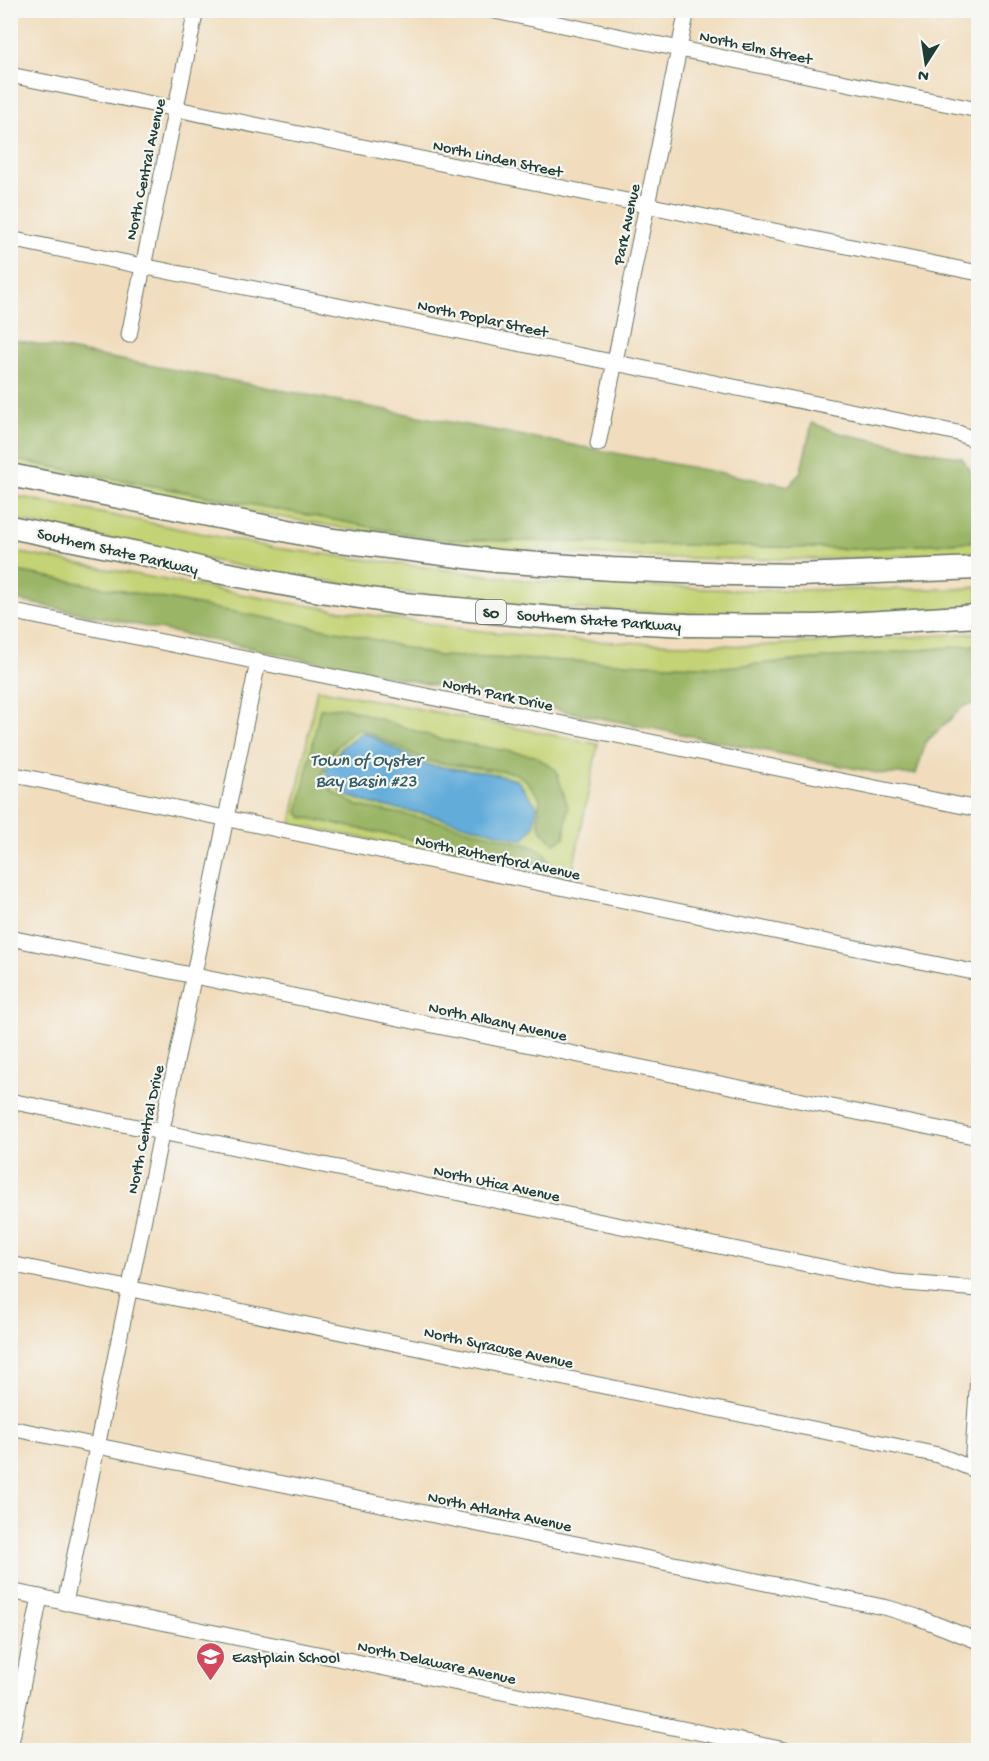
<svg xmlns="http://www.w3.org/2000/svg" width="989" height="1761" viewBox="0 0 989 1761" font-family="'Gochi Hand',sans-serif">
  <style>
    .green { fill: #c4d375; stroke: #728854; stroke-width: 1.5 }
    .forest { fill: #9bb566; stroke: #5d794d; stroke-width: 1.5 }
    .water { fill: #62acda; stroke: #407487; stroke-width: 1.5 }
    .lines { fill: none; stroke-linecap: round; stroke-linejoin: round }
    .minor-casing { stroke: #687564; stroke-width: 17 }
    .highway-casing { stroke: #687564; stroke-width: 25 }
    .minor { stroke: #fff; stroke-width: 15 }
    .highway { stroke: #fff; stroke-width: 22 }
    .labels { text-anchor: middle; stroke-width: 4.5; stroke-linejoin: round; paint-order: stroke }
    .shield { fill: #f6f6f2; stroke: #60746d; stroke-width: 1.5 }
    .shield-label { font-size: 15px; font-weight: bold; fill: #1f3d34 }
    .street-label { font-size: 16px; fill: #1f3d34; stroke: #f6f6f2 }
    .poi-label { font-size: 16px; fill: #1f3d34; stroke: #f6f6f2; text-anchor: start }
    .water-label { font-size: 18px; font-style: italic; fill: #335e66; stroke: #f6f6f2 }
  </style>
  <rect width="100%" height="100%" fill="#f6f6f2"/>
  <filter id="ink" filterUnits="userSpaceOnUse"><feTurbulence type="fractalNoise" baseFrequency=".0167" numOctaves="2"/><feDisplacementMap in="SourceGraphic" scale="12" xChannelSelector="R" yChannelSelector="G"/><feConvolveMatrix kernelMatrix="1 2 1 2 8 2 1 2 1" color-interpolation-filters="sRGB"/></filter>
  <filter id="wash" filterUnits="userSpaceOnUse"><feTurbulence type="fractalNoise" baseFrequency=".008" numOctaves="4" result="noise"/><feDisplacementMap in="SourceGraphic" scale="24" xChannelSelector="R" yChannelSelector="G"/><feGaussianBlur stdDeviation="1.35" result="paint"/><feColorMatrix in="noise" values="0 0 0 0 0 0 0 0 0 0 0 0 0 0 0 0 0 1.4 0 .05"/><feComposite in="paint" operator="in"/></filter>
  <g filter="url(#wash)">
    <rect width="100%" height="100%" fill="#f1ddbd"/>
    <!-- green -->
    <g class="green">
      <path d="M10,459l424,80 423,10 121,-8v11c-180,12 -363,9 -543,-10 -32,-3 -65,-10 -97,-15 -110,-18 -218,-41 -327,-62z"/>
      <polygon points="10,495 275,548 540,582 739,590 956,589 978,587 978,607 846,615 734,616 534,607 393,591 268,572 11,519"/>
      <polygon points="10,551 284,602 471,630 583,641 754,646 978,633 978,645 723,667 438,656 352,634 11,570"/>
      <polygon points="317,689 598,744 571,879 291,824"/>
    </g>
    <!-- forest -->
    <g class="forest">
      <polygon points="10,339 790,486 801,471 812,423 839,433 962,458 978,481 978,541 857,549 434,539 11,459"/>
      <polygon points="11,570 352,634 438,656 723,667 978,645 978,703 964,706 926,742 916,774 883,774 337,666 11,599"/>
      <path d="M344,707l95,32 96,17 21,14 12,37 -4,31 -10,5c-20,-18 -16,-19 -14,-45l-14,-18 -11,-7 -88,-12 -68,-33c-17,11 -32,25 -37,46l11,18 25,14 70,13 101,26 16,8 7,15 -250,-51 -4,-4 22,-104z"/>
    </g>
    <!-- water -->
    <polygon class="water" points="363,732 426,765 489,773 517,780 537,806 534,826 523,840 429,815 372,804 343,794 325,771 342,747"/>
  </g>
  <g filter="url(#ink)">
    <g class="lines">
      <defs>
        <g id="minor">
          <polyline points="490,10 978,110"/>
          <polyline points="10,75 974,272 978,271"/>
          <polyline points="10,239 958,433 973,439 978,444"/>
          <polyline points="129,335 196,10"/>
          <polyline points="598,444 687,10"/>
          <polyline points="10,611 978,809"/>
          <polyline points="10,774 978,973"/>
          <polyline points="10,938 978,1137"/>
          <polyline points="10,1101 895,1282 978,1289"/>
          <polyline points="10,1264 886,1444 938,1455 978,1471"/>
          <polyline points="10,1428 888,1608 917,1617 978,1641"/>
          <polyline points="972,1468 978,1376"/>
          <polyline points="10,1591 785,1750"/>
          <polyline points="65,1603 258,662"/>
          <polyline points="10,1748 40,1597"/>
        </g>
        <g id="highway">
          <polyline points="10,475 333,540 498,561 612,569 731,574 799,575 978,568"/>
          <polyline points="10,527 162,558 207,570 320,591 404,604 565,619 687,625 816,626 978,616"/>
        </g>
      </defs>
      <!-- minor casing -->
      <use href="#minor" class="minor-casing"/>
      <!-- highway casing -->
      <use href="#highway" class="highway-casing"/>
      <!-- minor -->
      <use href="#minor" class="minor"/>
      <!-- highway -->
      <use href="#highway" class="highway"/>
    </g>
  </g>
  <!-- icons -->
  <defs>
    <symbol id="school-pin" viewBox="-11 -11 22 30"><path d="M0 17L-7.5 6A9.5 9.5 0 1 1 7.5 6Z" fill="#d1495b" stroke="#f6f6f2"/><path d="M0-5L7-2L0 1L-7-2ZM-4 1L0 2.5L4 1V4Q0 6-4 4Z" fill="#fff"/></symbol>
  </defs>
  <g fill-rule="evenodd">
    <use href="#school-pin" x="194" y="1640" width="33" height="45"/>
  </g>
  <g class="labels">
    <!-- shield labels -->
    <rect class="shield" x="476" y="600" width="30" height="24" rx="4.5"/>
    <g class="shield-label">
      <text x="491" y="617">SO</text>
    </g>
    <!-- street labels -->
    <g class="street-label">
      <text transform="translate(756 46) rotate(12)" y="6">North Elm Street</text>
      <text transform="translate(498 157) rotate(12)" y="6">North Linden Street</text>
      <text transform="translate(144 169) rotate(-78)" y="6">North Central Avenue</text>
      <text transform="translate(625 224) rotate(-78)" y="6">Park Avenue</text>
      <text transform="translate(483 317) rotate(12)" y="6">North Poplar Street</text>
      <text transform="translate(118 550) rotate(13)" y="6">Southern State Parkway</text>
      <text transform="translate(599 619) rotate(4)" y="6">Southern State Parkway</text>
      <text transform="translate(498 693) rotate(12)" y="6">North Park Drive</text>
      <text transform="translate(498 856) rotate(12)" y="6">North Rutherford Avenue</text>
      <text transform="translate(498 1020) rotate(12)" y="6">North Albany Avenue</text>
      <text transform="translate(144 1129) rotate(-78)" y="6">North Central Drive</text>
      <text transform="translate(497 1182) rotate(12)" y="6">North Utica Avenue</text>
      <text transform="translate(499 1346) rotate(12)" y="6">North Syracuse Avenue</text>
      <text transform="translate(500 1510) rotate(12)" y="6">North Atlanta Avenue</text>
      <text transform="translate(437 1661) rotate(12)" y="6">North Delaware Avenue</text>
    </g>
    <!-- poi labels -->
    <g class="poi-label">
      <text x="232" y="1662">Eastplain School</text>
    </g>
    <!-- water labels -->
    <g class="water-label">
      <text x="366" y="765">Town of Oyster<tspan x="366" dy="21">Bay Basin #23</tspan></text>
    </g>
  </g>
  <!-- margin -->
  <rect width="989" height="1761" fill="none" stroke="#f6f6f2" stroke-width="36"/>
  <!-- north arrow -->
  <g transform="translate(926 63) rotate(192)" stroke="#f6f6f2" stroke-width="4.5" paint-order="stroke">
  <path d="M0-4.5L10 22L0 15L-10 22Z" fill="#1f3d34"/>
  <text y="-9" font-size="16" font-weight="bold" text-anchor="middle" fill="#1f3d34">N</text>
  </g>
</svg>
